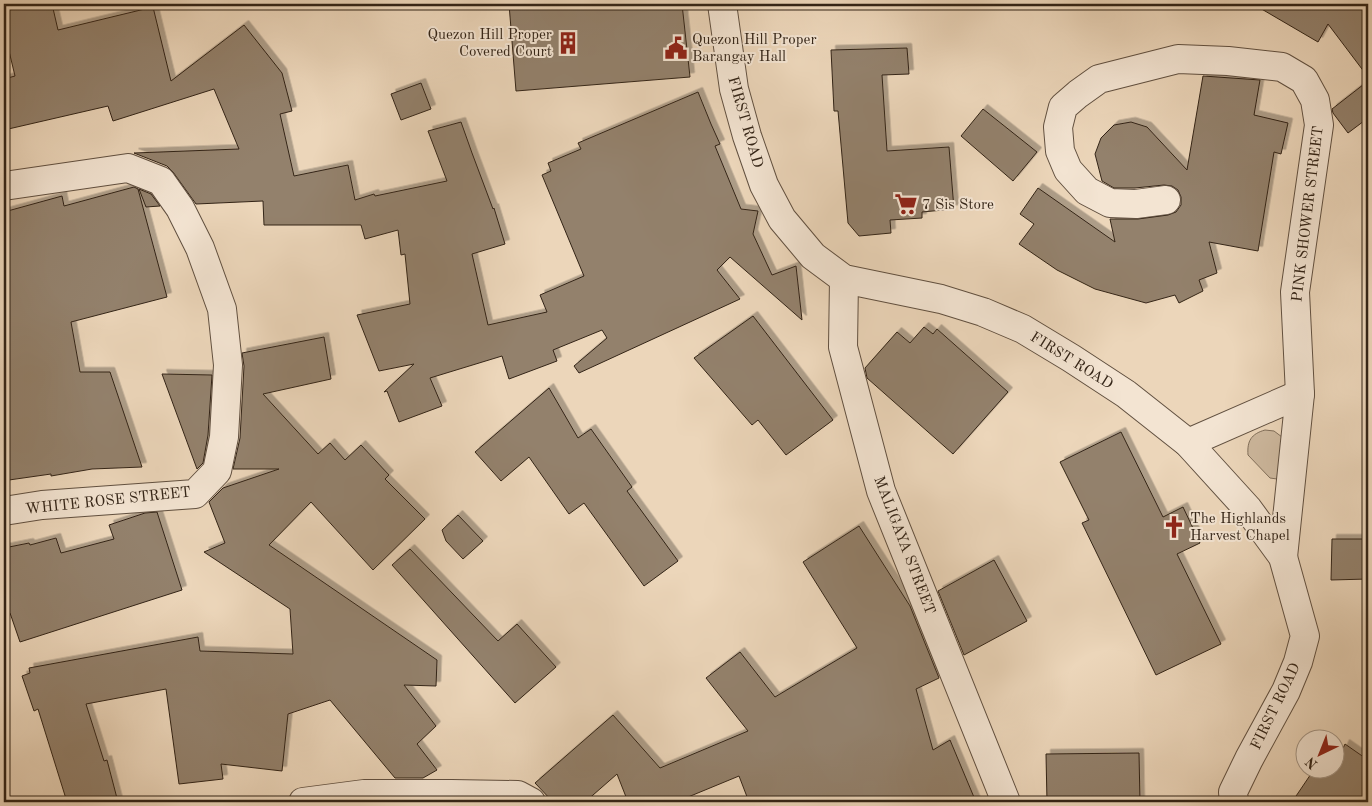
<svg xmlns="http://www.w3.org/2000/svg" width="1372" height="806" viewBox="0 0 1372 806" font-family="'Old Standard TT',serif">
  <style>
    .green { fill: #cdb89e; stroke: #806e5a }
    .building { fill: #93816c; stroke: #332417; filter: url(#shadow) }
    .lines { fill: none; stroke-linecap: round; stroke-linejoin: round }
    .minor-casing { stroke: #615040; stroke-width: 30 }
    .tertiary-casing { stroke: #615040; stroke-width: 30 }
    .minor { stroke: #f3e4d2; stroke-width: 28 }
    .tertiary { stroke: #f3e4d2; stroke-width: 28 }
    .labels { text-anchor: middle; stroke-width: 4; stroke-linejoin: round; paint-order: stroke }
    .poi-label { font-size: 15px; fill: #332417; stroke: #f3e4d2; text-anchor: start }
    .street-label { font-size: 15px; fill: #332417; stroke: #f3e4d2 }
  </style>
  <defs>
    <filter id="shadow"><feDropShadow dx="4.5" dy="-4.5" stdDeviation="0" flood-color="#0004"/></filter>
  </defs>
  <rect width="100%" height="100%" fill="#ecd6ba"/>
  <filter id="stains"><feTurbulence type="fractalNoise" baseFrequency=".004" numOctaves="4"/><feColorMatrix values="0 0 0 0 .2 0 0 0 0 .09 0 0 0 0 .02 0 0 0 .5 -.17"/></filter>
  <radialGradient id="worn" r=".72"><stop offset=".6" stop-color="#630" stop-opacity="0"/><stop offset="1" stop-color="#630" stop-opacity=".3"/></radialGradient>
  <!-- green -->
  <path class="green" d="M1265,430l9,1 8,6 1,33 -2,5 -4,4 -7,-1 -22,-23c-1,-14 3,-21 17,-25z"/>
  <!-- building -->
  <g class="building">
    <polygon points="41,4 52,4 58,30 153,7 171,81 244,25 282,73 292,111 280,114 294,176 348,165 355,200 374,194 375,196 447,181 428,131 461,122 472,153 493,209 494,208 505,244 472,254 488,325 547,312 540,295 584,276 542,175 551,171 548,163 581,149 578,143 698,92 711,124 720,144 715,146 741,209 758,211 753,234 772,275 796,266 802,320 730,257 717,270 740,299 579,373 574,366 607,338 602,330 553,350 557,361 509,379 502,356 430,378 442,406 399,422 387,391 384,392 414,364 379,371 357,315 410,304 405,254 401,255 398,230 365,239 361,225 264,225 263,201 196,204 173,172 167,166 134,153 239,149 214,89 113,121 108,106 4,130 4,79 15,76 4,30 4,11"/>
    <polygon points="509,4 682,4 690,77 516,91"/>
    <polygon points="1253,4 1368,4 1368,77 1328,24 1318,42"/>
    <polygon points="907,48 909,74 882,75 887,151 949,147 954,209 922,212 922,218 890,220 891,233 859,236 848,223 838,111 834,111 831,50"/>
    <polygon points="1203,76 1260,80 1254,115 1288,123 1281,154 1274,152 1258,251 1209,242 1217,273 1199,280 1203,291 1179,303 1175,295 1146,303 1095,289 1057,270 1019,244 1034,224 1020,214 1038,188 1115,242 1110,219 1138,219 1168,215 1176,212 1181,205 1181,197 1178,190 1172,186 1164,185 1135,188 1114,188 1102,181 1095,154 1101,138 1114,125 1131,122 1147,127 1187,170"/>
    <polygon points="1368,81 1368,118 1348,133 1333,113 1332,109"/>
    <polygon points="421,83 431,109 401,120 391,94"/>
    <polygon points="983,109 1037,152 1013,181 961,136"/>
    <polygon points="134,187 138,189 167,297 71,322 80,372 110,372 142,467 92,469 51,476 51,474 9,480 4,441 4,212 62,196 64,206"/>
    <polygon points="139,189 151,194 160,206 146,207"/>
    <polygon points="753,316 833,420 786,455 758,420 752,425 694,358"/>
    <polygon points="924,327 933,334 937,329 1008,392 953,454 867,378 865,368 897,332 910,343"/>
    <polygon points="324,337 331,379 263,394 318,454 330,443 345,460 361,445 389,475 385,479 425,519 373,570 311,502 269,545 437,660 436,686 404,685 436,726 417,744 437,770 423,778 395,778 330,700 288,714 282,771 221,764 223,779 179,784 166,689 86,704 104,761 107,760 118,802 67,802 38,709 34,711 22,676 30,673 29,668 198,637 200,651 293,654 290,609 204,552 225,543 209,502 223,488 279,469 233,469 240,438 244,366 242,353"/>
    <polygon points="162,374 212,375 208,435 203,463 197,469"/>
    <polygon points="549,388 578,438 591,429 632,487 627,491 678,561 644,586 584,503 569,514 529,457 501,481 475,452"/>
    <polygon points="1121,432 1163,517 1183,507 1200,543 1177,554 1221,644 1156,675 1082,523 1089,520 1060,462"/>
    <polygon points="157,512 182,590 20,642 10,613 4,614 4,548 29,543 30,545 56,538 61,553 114,539 109,525 145,513"/>
    <polygon points="458,515 483,541 463,559 446,541 442,530"/>
    <polygon points="859,526 910,606 939,678 916,689 933,750 950,740 976,802 749,802 739,776 676,802 628,802 617,774 585,802 553,802 535,783 613,715 660,768 748,731 706,678 740,652 775,697 857,648 803,562"/>
    <polygon points="1332,539 1368,539 1368,579 1331,580"/>
    <polygon points="410,549 498,641 517,624 556,667 515,703 392,565"/>
    <polygon points="994,560 1027,621 964,655 938,591"/>
    <polygon points="1345,744 1368,760 1368,802 1292,802 1315,768 1334,768"/>
    <polygon points="1139,753 1140,802 1047,802 1046,754"/>
  </g>
  <g class="lines">
    <defs>
      <g id="minor">
        <polyline points="4,186 128,168 161,181 180,208 200,248 222,309 228,365 224,437 217,471 195,494 42,505 4,511"/>
        <polyline points="1166,200 1136,204 1110,203 1087,191 1068,170 1060,151 1058,127 1063,107 1078,94 1099,79 1178,59 1228,61 1282,67 1304,80 1315,100 1319,125 1295,292 1300,394"/>
        <polyline points="844,279 843,347 881,491 1006,802"/>
        <polyline points="1188,443 1300,394 1283,557"/>
        <polyline points="303,802 364,794 452,794 518,795 531,802"/>
      </g>
      <polyline id="tertiary" points="722,4 734,89 747,136 764,185 782,219 813,256 844,279 941,299 983,312 1023,329 1071,358 1126,394 1188,443 1248,509 1283,557 1305,636 1298,662 1286,691 1249,759 1233,792 1234,802"/>
    </defs>
    <!-- minor casing -->
    <use href="#minor" class="minor-casing"/>
    <!-- tertiary casing -->
    <use href="#tertiary" class="tertiary-casing"/>
    <!-- minor -->
    <use href="#minor" class="minor"/>
    <!-- tertiary -->
    <use href="#tertiary" class="tertiary"/>
  </g>
  <!-- icons -->
  <defs>
    <symbol id="building-bare" viewBox="-9 -9 18 18"><path d="M-4-6H4V6H1V3H-1V6H-4ZM-2.5-4.3h1.7v1.8h-1.7ZM.8-4.3h1.7v1.8H.8ZM-2.5-1h1.7V.8h-1.7ZM.8-1h1.7V.8H.8Z" fill="#8f2418" stroke="#f3e4d2" stroke-width="2.5" paint-order="stroke"/></symbol>
    <symbol id="civic-bare" viewBox="-9 -9 18 18"><path d="M-.6-6.5H3V-4.5H.6V-3L4-1V1h2V6H-6V1h2V-1L-.6-3ZM-1.2 2.5V6h2.4V2.5Z" fill="#8f2418" stroke="#f3e4d2" stroke-width="2.5" paint-order="stroke"/></symbol>
    <symbol id="supermarket-bare" viewBox="-9 -9 18 18"><path d="M-6-5.5h2.5l.6 2H6L4.5 2H-2.5L-4.4-4H-6ZM-1.5 3.2a1.3 1.3 0 1 0 .1 0ZM3 3.2a1.3 1.3 0 1 0 .1 0Z" fill="#8f2418" stroke="#f3e4d2" stroke-width="2.5" paint-order="stroke"/></symbol>
    <symbol id="church-bare" viewBox="-9 -9 18 18"><path d="M-1.2-6h2.4v3.5h3.3v2.4h-3.3V6h-2.4V-.1h-3.3v-2.4h3.3Z" fill="#8f2418" stroke="#f3e4d2" stroke-width="2.5" paint-order="stroke"/></symbol>
  </defs>
  <g fill-rule="evenodd">
    <use href="#building-bare" x="552" y="27" width="32" height="32"/>
    <use href="#civic-bare" x="660" y="32" width="32" height="32"/>
    <use href="#supermarket-bare" x="890" y="188" width="32" height="32"/>
    <use href="#church-bare" x="1158" y="511" width="32" height="32"/>
  </g>
  <g class="labels">
    <!-- poi labels -->
    <g class="poi-label">
      <text x="552" y="39" text-anchor="end">Quezon Hill Proper<tspan x="552" dy="17">Covered Court</tspan></text>
      <text x="692" y="44">Quezon Hill Proper<tspan x="692" dy="17">Barangay Hall</tspan></text>
      <text x="922" y="209">7 Sis Store</text>
      <text x="1190" y="523">The Highlands<tspan x="1190" dy="17">Harvest Chapel</tspan></text>
    </g>
    <!-- street labels -->
    <g class="street-label">
      <text transform="translate(746 122) rotate(74)" y="5">FIRST ROAD</text>
      <text transform="translate(1307 214) rotate(-83)" y="5">PINK SHOWER STREET</text>
      <text transform="translate(1072 360) rotate(32)" y="5">FIRST ROAD</text>
      <text transform="translate(108 500) rotate(-6)" y="5">WHITE ROSE STREET</text>
      <text transform="translate(905 545) rotate(69)" y="5">MALIGAYA STREET</text>
      <text transform="translate(1275 706) rotate(-64)" y="5">FIRST ROAD</text>
    </g>
  </g>
  <!-- margin -->
  <rect width="1372" height="806" fill="none" stroke="#ecd6ba" stroke-width="20"/>
  <rect x="5" y="5" width="1362" height="796" fill="none" stroke="#332417" stroke-width="2.5"/>
  <rect x="10" y="10" width="1352" height="786" fill="none" stroke="#332417"/>
  <!-- north arrow -->
  <g transform="translate(1320 754) rotate(223)"><circle r="24" fill="#f3e4d2" stroke="#a69787"/>
  <path d="M0-4L9 19L0 12L-9 19Z" fill="#8f2418"/>
  <text y="-8" font-size="14" font-weight="bold" text-anchor="middle" fill="#332417">N</text>
  </g>
  <rect width="100%" height="100%" filter="url(#stains)"/>
  <rect width="100%" height="100%" fill="url(#worn)"/>
</svg>
